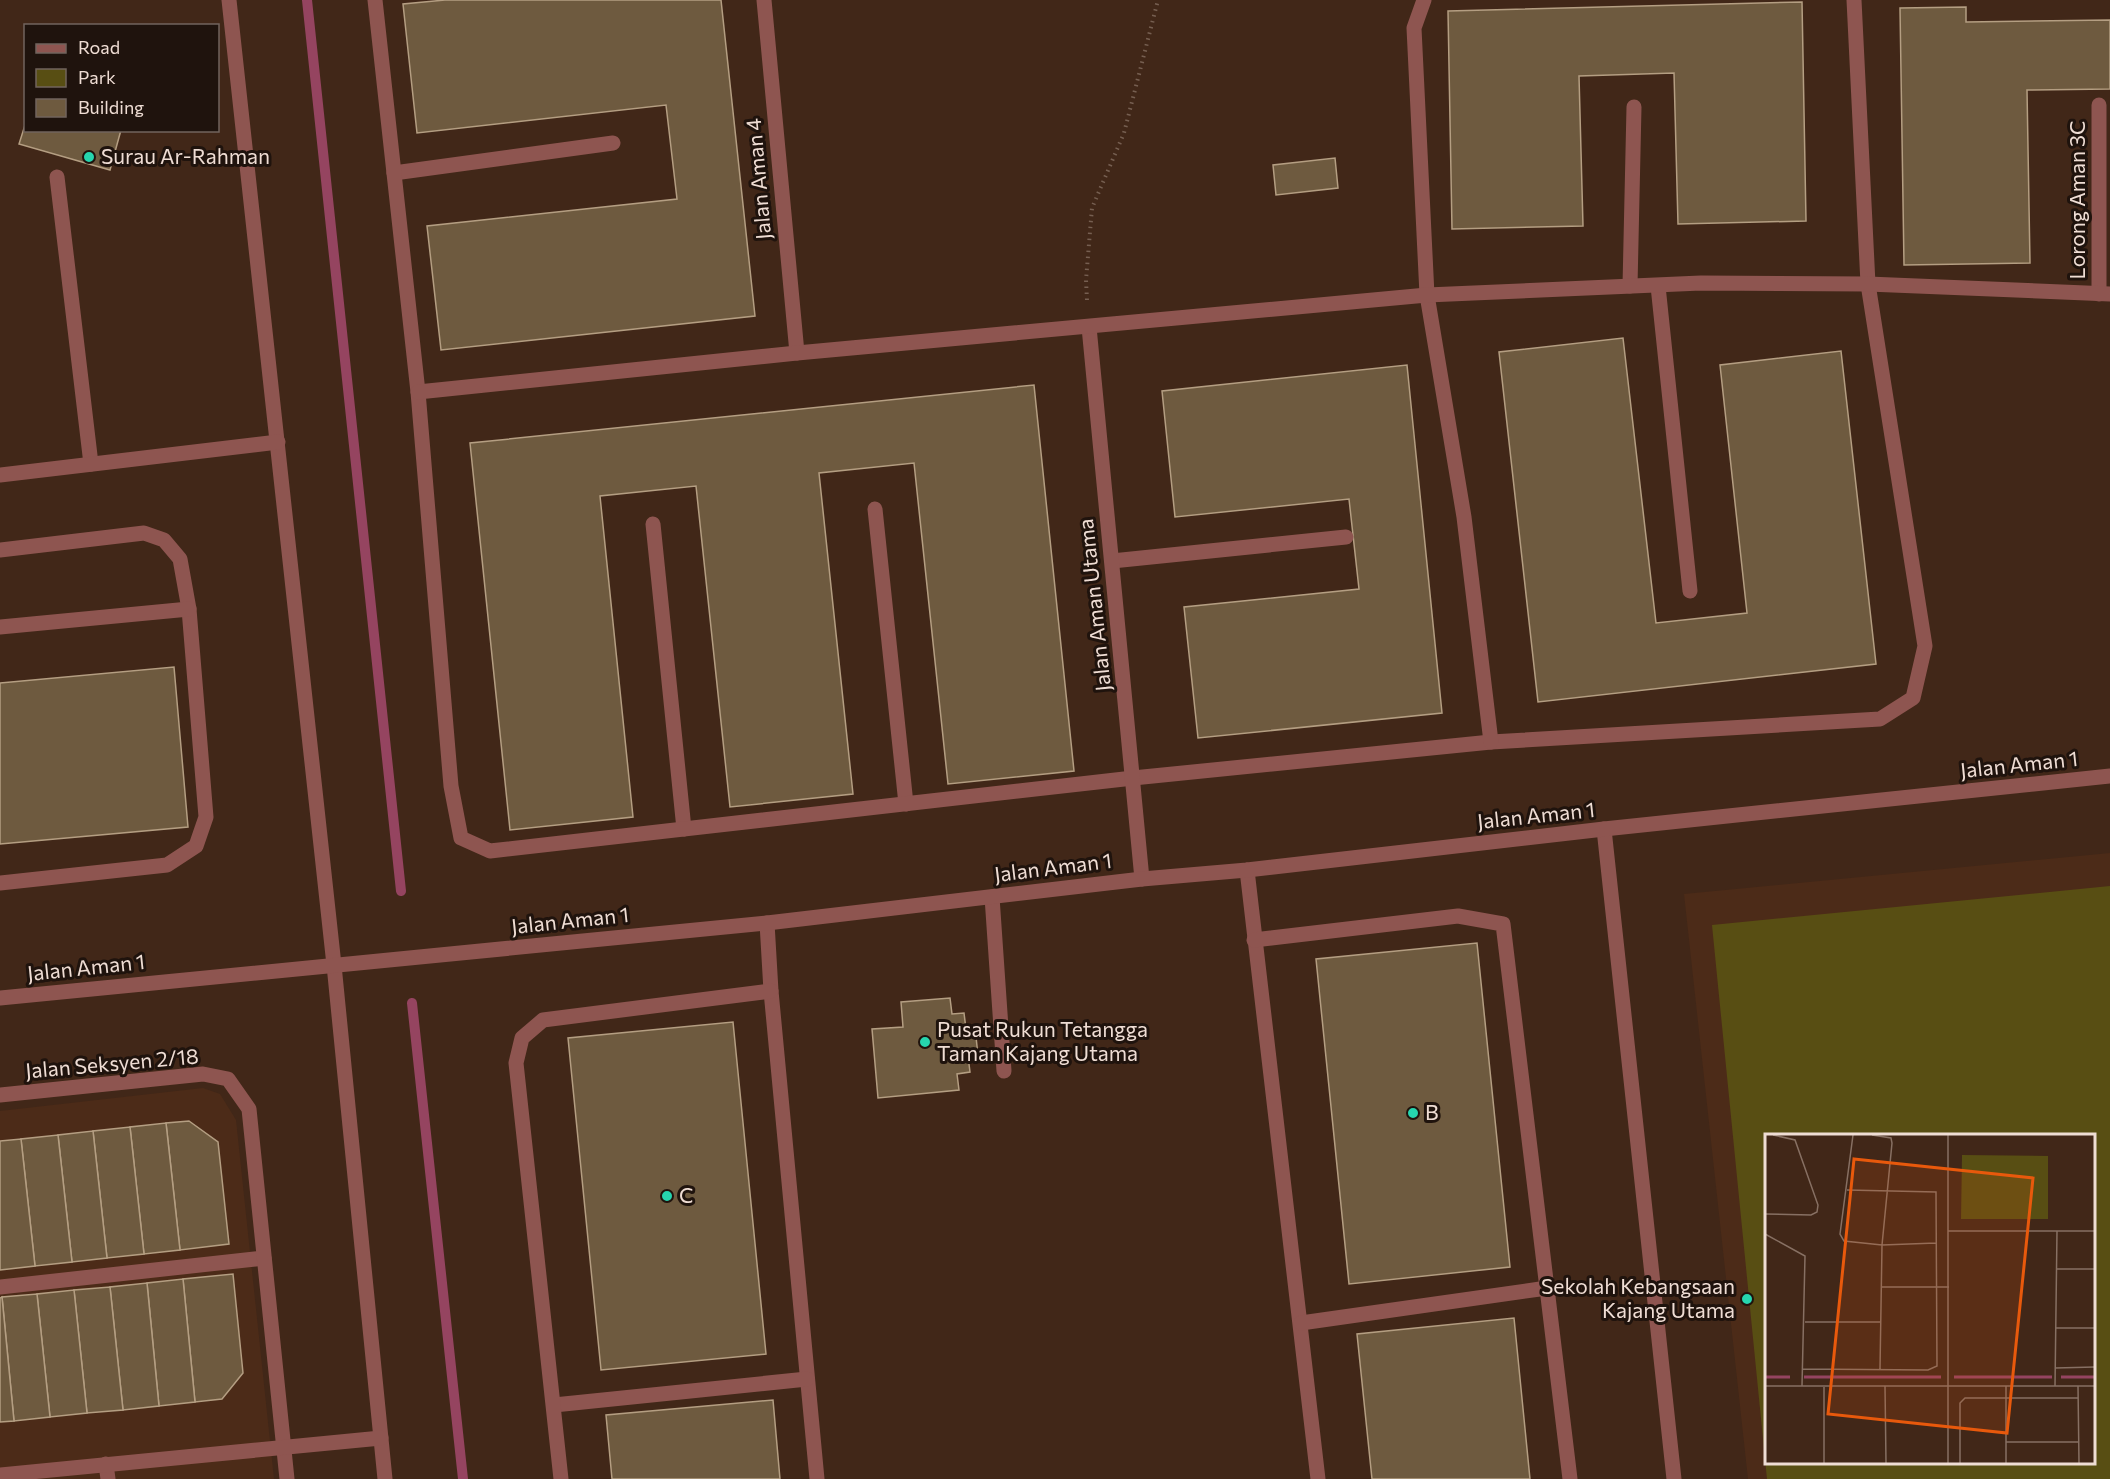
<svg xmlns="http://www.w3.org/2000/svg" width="2110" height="1479" viewBox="0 0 2110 1479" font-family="Commissioner,sans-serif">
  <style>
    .built { fill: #4c2b18; fill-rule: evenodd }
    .green { fill: #584e13; fill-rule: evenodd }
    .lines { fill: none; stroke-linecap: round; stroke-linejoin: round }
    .stream { stroke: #954460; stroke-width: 10 }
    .building { fill: #6e5a3f; stroke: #b49e82; stroke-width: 1.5 }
    .path { stroke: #765f51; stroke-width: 4; stroke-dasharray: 1.5 4.5; stroke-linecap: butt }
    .lane { stroke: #8e5550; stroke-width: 15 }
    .street { stroke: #8e5550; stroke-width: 15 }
    .poi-dot { fill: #26d5ae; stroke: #1f130d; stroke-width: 2 }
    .labels { text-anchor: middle; stroke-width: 6; stroke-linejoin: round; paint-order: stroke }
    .poi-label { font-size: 21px; fill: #efddd4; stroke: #1f130d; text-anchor: start }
    .street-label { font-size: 21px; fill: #efddd4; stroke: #1f130d }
    .inset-river { fill: none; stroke: #954460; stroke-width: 3 }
    .inset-road { fill: none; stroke: #877063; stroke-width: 1.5 }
    .view { fill: #e8590c; fill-opacity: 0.15; stroke: #e8590c; stroke-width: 3 }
    .inset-edge { fill: none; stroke: #efddd4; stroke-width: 3 }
  </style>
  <rect width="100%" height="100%" fill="#412718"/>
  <!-- built -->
  <g class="built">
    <path d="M2110,853v626h-362l-64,-585zM1766,1136h328v326h-328z"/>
    <polygon points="203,1088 220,1094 236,1120 274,1479 0,1479 0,1111"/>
  </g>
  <!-- green -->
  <path class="green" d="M2110,886v593h-343l-55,-554zM1766,1136h328v326h-328z"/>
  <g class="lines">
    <!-- stream -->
    <g class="stream">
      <polyline points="307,0 401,891"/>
      <polyline points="412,1003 463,1479"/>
    </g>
  </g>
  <!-- building -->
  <g class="building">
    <polygon points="445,0 721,0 755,316 441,350 427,226 677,199 666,105 417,133 403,4"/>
    <polygon points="1802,2 1806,221 1678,224 1674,73 1579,76 1583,226 1452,229 1448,11"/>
    <polygon points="1966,7 1966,22 2110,20 2110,89 2027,90 2030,263 1904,265 1900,8"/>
    <polygon points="26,122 26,130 121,130 110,170 19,144"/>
    <polygon points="1335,158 1338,188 1276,195 1273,165"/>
    <polygon points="1623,338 1656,623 1747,613 1720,365 1841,351 1876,664 1538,702 1499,352"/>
    <polygon points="1407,365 1442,713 1198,738 1184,607 1359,589 1349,499 1175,517 1162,391"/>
    <polygon points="1034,385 1074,771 948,784 914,463 819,473 853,794 730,807 696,486 600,496 633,817 510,830 470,443"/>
    <polygon points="174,667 188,827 0,844 0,683"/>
    <polygon points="1477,943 1510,1267 1349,1284 1316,959"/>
    <polygon points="950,998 952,1014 964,1013 966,1029 975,1028 978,1055 968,1056 970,1072 957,1074 959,1090 878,1098 872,1029 903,1027 901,1002"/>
    <polygon points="733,1022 766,1354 601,1370 568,1038"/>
    <polygon points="189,1121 218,1142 229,1244 180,1250 166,1123"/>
    <polygon points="166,1123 180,1250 144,1254 130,1127"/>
    <polygon points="130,1127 144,1254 107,1258 93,1131"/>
    <polygon points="93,1131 107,1258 72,1262 58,1135"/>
    <polygon points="58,1135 72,1262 35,1266 21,1139"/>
    <polygon points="21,1139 35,1266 0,1270 0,1141"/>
    <polygon points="233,1274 243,1373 222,1399 195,1402 183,1279"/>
    <polygon points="183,1279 195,1402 159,1406 147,1283"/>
    <polygon points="147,1283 159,1406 123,1410 110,1287"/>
    <polygon points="110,1287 123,1410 87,1413 74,1290"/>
    <polygon points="74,1290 87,1413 50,1417 37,1294"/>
    <polygon points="37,1294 50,1417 14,1421 2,1297"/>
    <polygon points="2,1297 14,1421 0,1422 0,1298"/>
    <polygon points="1514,1318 1530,1479 1372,1479 1357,1334"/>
    <polygon points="773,1400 780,1479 612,1479 606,1415"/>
  </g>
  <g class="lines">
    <!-- path -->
    <polyline class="path" points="1087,300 1086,280 1092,208 1124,133 1158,0"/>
    <!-- lane -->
    <g class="lane">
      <polyline points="2099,105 2099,294"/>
      <polyline points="394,173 613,143"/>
      <polyline points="57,177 91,464"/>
      <polyline points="1630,286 1634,107"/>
      <polyline points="1658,286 1690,591"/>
      <polyline points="875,509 906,804"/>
      <polyline points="653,524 684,829"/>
      <polyline points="0,550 144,533 164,540 180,559 189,609 206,817 196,846 167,865 0,883"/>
      <polyline points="1112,561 1346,537"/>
      <polyline points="0,627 189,609"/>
      <polyline points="1247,870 1318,1479"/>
      <polyline points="992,897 1004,1071"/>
      <polyline points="767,923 771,991 817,1479"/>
      <polyline points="1254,940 1458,916 1503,924 1570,1479"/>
      <polyline points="0,1287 264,1258"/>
      <polyline points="1301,1323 1547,1288"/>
      <polyline points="554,1405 807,1379"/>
      <polyline points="106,1464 108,1479"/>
      <polyline points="561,1479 516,1063 522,1038 543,1020 771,991"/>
    </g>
    <!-- street -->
    <g class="street">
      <polyline points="229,0 334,965 385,1479"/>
      <polyline points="375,0 418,392 451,786 461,838 490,851 1133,778 1491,742 1880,719 1913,698 1925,646 1868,284 1854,0"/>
      <polyline points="764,0 797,353"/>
      <polyline points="1424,0 1414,28 1427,295 1464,517 1491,742"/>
      <polyline points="1089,327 1142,879"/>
      <polyline points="418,392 797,353 1427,295 1701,283 1868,284 2110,294"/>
      <polyline points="0,475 278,442"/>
      <polyline points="1604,829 1674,1479"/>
      <polyline points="0,998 767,923 1142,879 1247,870 1604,829 2110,776"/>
      <polyline points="0,1095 203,1074 228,1079 249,1109 287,1479"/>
      <polyline points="0,1475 381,1438"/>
    </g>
  </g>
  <!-- markers -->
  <g class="poi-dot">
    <circle cx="89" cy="157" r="6"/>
    <circle cx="925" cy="1042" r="6"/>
    <circle cx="1413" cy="1113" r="6"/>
    <circle cx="667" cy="1196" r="6"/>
    <circle cx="1747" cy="1299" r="6"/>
  </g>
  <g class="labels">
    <!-- poi labels -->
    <g class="poi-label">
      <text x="101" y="164">Surau Ar-Rahman</text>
      <text x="937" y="1037">Pusat Rukun Tetangga<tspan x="937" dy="24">Taman Kajang Utama</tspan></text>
      <text x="1425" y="1120">B</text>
      <text x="679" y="1203">C</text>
      <text x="1735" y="1294" text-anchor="end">Sekolah Kebangsaan<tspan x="1735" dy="24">Kajang Utama</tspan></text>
    </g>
    <!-- street labels -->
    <g class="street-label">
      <text transform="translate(759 179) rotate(-95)" y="7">Jalan Aman 4</text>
      <text transform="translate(2078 200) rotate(-90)" y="7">Lorong Aman 3C</text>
      <text transform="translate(1095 605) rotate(-96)" y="7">Jalan Aman Utama</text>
      <text transform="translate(2019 765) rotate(-6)" y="7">Jalan Aman 1</text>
      <text transform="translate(1536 816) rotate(-6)" y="7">Jalan Aman 1</text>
      <text transform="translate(1053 868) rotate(-7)" y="7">Jalan Aman 1</text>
      <text transform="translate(570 921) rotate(-6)" y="7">Jalan Aman 1</text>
      <text transform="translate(86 968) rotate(-6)" y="7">Jalan Aman 1</text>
      <text transform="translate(112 1064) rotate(-5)" y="7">Jalan Seksyen 2/18</text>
    </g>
  </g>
  <!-- overview -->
  <g transform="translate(1765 1134)">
    <rect width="330" height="330" fill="#412718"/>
    <path d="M197,21l86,1v63h-87z" fill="#584e13"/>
    <path class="inset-river" d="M0,243h25M39,243h137M189,243h98M296,243h34"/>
    <path class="inset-road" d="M88,1l-13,99 4,7 38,4 54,-2M107,1l19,3 1,5 -10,102 -2,124M0,80l46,1 6,-3 1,-7 -23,-65 -22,-5M183,97h147M0,100l40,22 -3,130M292,135h38M116,153h68M40,188h75M290,194h40M290,234l40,-1M37,235l126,1 9,-4 -1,-174 -89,-2M0,252h330M120,252l1,77M290,252l2,-155M313,252l1,77M241,308h72M59,329v-76M183,329v-328M195,329v-60l5,-5h113M241,329v-77"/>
    <path class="view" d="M89,25l179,19 -26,255 -179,-19z"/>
    <rect width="330" height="330" class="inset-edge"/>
  </g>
  <!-- legend -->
  <rect x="24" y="24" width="195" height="108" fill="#1f130d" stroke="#72645d" stroke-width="1.5"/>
  <rect x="36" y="44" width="30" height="9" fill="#8e5550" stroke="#72645d" stroke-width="1.5"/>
  <text x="78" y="54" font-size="18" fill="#efddd4">Road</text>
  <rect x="36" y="69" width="30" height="18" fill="#584e13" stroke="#72645d" stroke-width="1.5"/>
  <text x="78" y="84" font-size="18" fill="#efddd4">Park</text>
  <rect x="36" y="99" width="30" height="18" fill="#6e5a3f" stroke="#72645d" stroke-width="1.5"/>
  <text x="78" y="114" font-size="18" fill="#efddd4">Building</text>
</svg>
